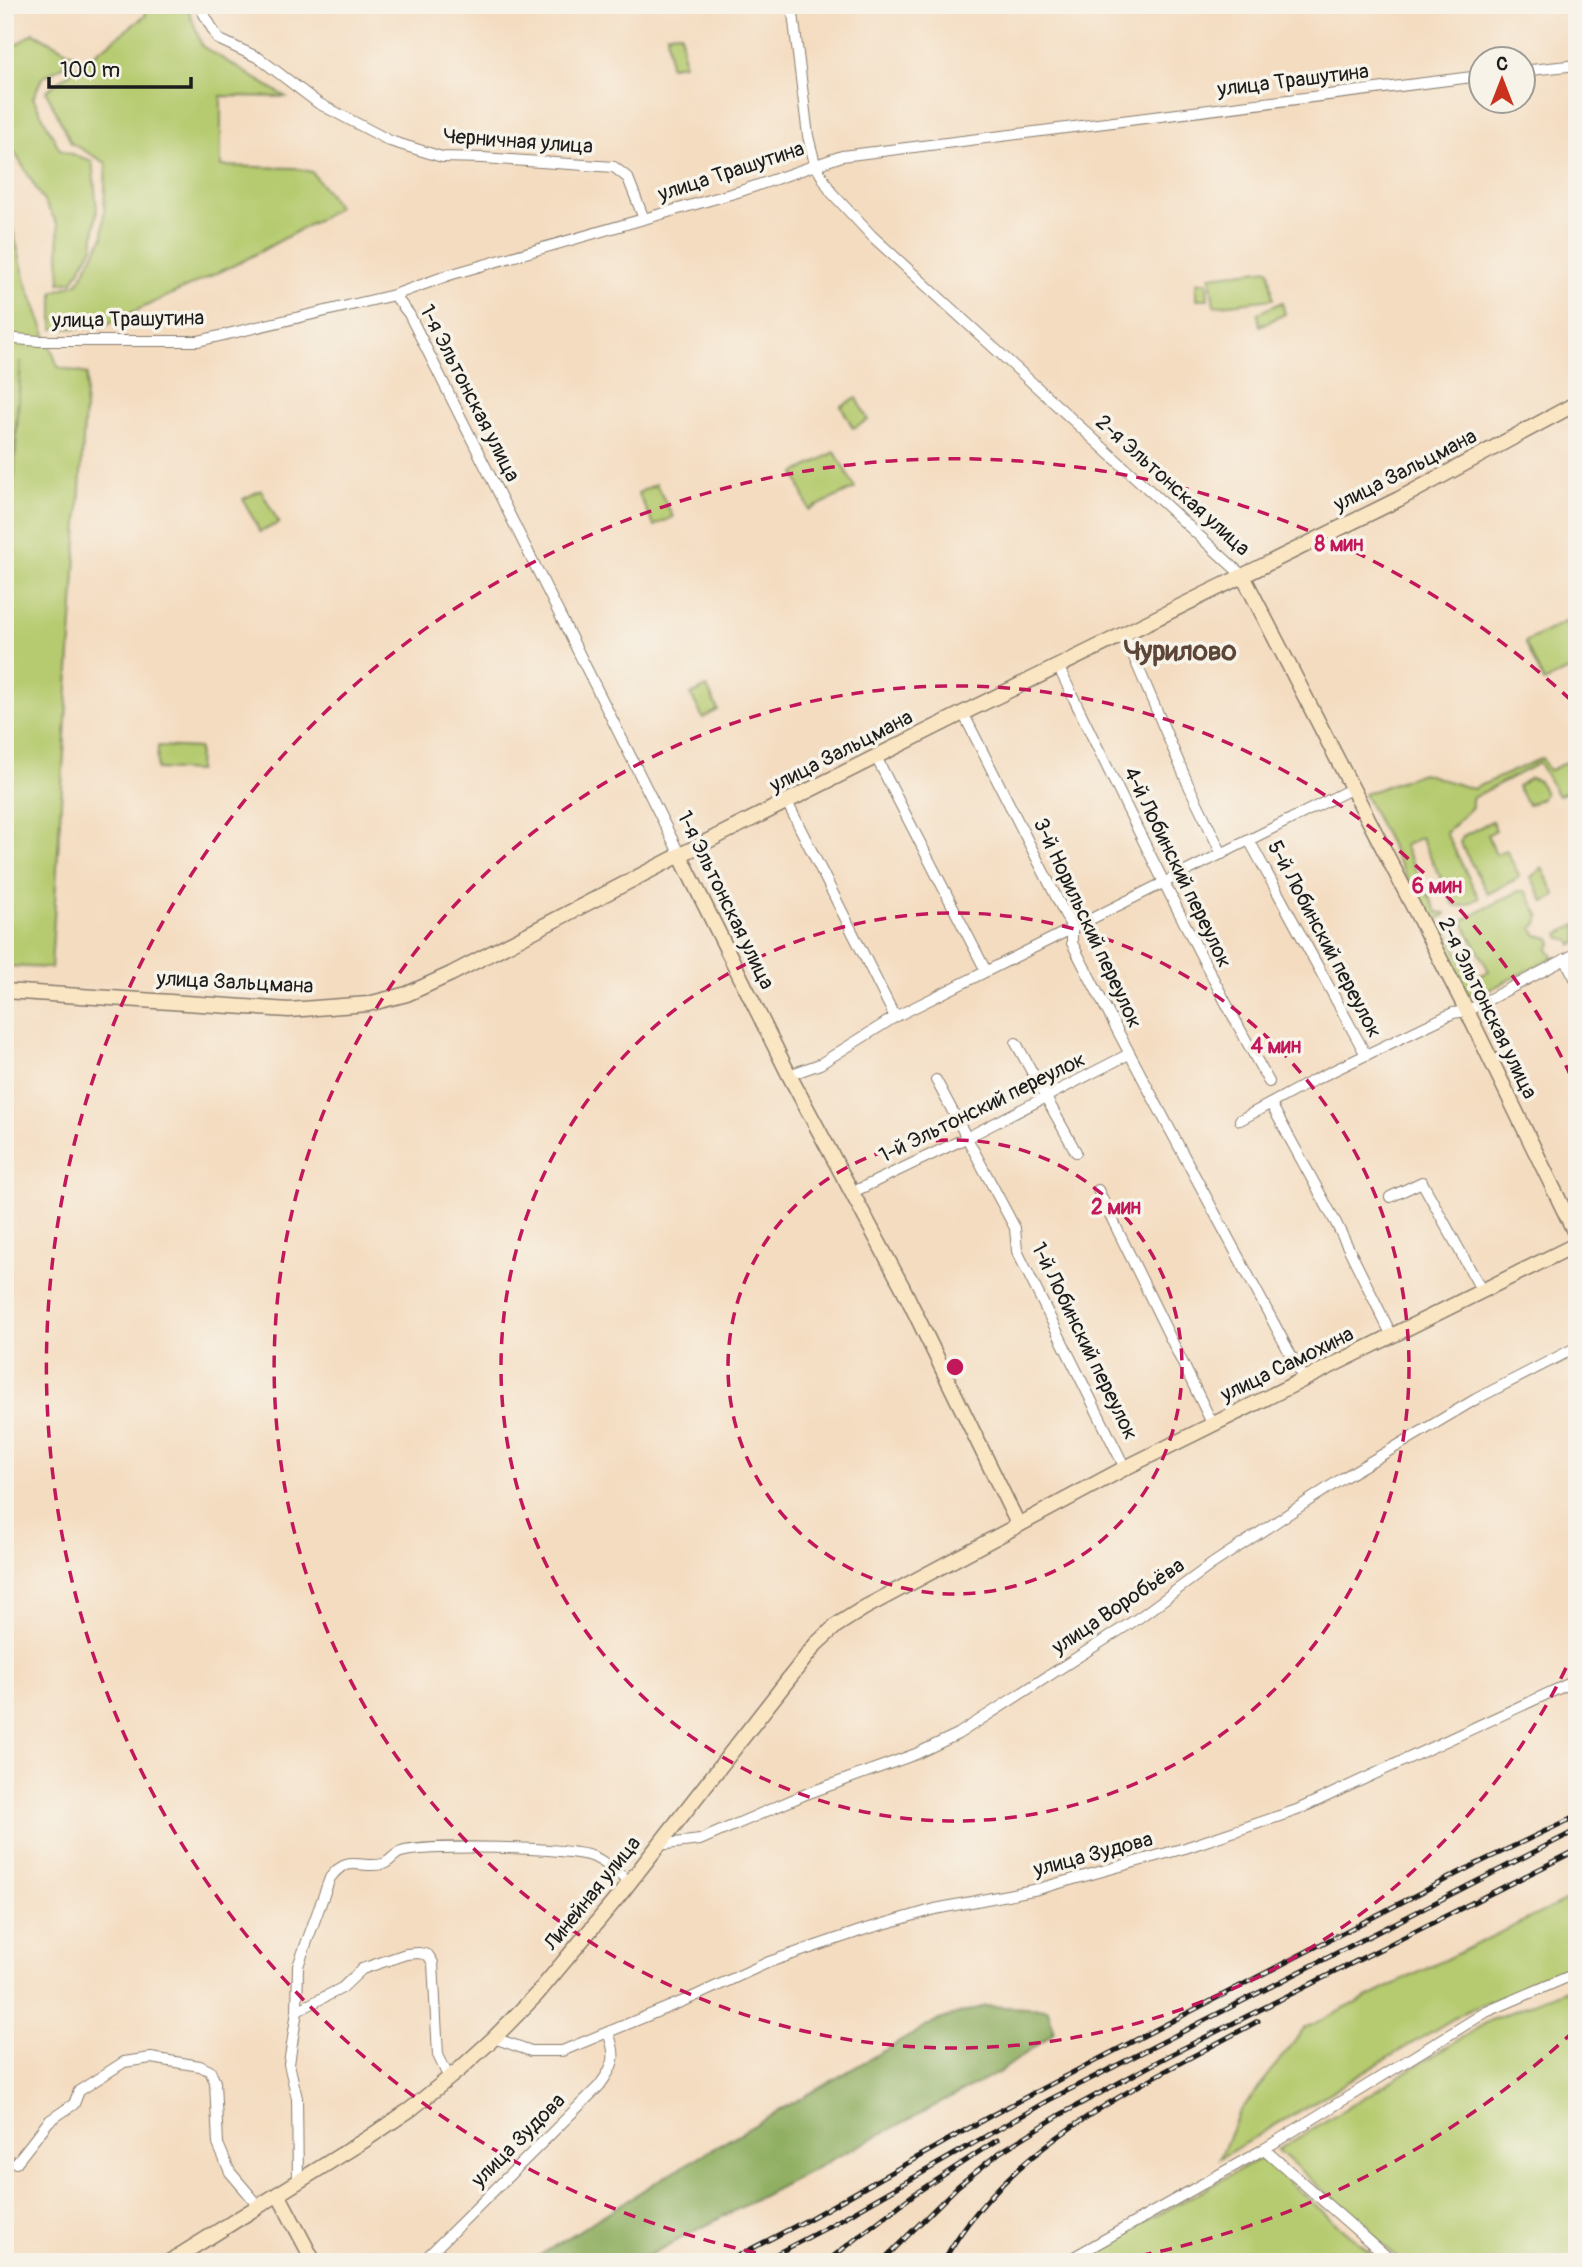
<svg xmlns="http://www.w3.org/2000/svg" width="1582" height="2267" viewBox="0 0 1582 2267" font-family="Pangolin,sans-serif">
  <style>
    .green { fill: #b6cb6f; stroke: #697446; stroke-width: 2 }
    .forest { fill: #90af62; stroke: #56663f; stroke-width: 2 }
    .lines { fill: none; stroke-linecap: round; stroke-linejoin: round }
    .street-casing { stroke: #887c6e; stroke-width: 12 }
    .secondary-casing { stroke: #887c6e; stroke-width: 17 }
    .street { stroke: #fff; stroke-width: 10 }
    .secondary { stroke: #fbe6c4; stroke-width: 14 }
    .rail-casing { stroke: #1c1c1c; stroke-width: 5 }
    .rail { stroke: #f7f3e8; stroke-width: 2.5; stroke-dasharray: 8; stroke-linecap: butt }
    .ring { fill: none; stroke: #c2185b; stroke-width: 3.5; stroke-dasharray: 12 9 }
    .labels { text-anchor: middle; stroke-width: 7; stroke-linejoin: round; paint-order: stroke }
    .street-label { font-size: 21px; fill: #1c1c1c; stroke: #f7f3e8 }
    .district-label { font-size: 28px; font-weight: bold; fill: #5d4638; stroke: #f7f3e8 }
    .centre { fill: #c2185b; stroke: #f7f3e8; stroke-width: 3.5 }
    .ring-label { font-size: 21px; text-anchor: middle; font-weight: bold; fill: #c2185b; stroke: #f7f3e8; stroke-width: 7; stroke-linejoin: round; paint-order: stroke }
  </style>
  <rect width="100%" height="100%" fill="#f7f3e8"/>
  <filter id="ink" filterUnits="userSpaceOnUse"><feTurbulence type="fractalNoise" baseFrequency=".0143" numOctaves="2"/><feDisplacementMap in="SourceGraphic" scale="14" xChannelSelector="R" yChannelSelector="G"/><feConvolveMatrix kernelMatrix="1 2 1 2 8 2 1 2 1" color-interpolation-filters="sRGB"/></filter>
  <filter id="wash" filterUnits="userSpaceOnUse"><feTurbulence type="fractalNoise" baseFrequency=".00686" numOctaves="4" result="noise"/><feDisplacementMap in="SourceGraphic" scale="28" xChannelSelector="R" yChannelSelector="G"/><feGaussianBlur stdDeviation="1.57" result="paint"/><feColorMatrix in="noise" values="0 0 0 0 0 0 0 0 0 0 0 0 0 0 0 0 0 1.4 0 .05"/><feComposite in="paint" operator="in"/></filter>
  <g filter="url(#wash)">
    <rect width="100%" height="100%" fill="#f4dcc0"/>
    <!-- green -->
    <g class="green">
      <polygon points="144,5 187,5 202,46 286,97 221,96 221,166 295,168 312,172 338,207 327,215 243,261 101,327 53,329 53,292 78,283 103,237 106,163 71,143 46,91 146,15"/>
      <polygon points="34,33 78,57 42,78 33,98 60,150 92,161 97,209 93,247 73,281 60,283 58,225 5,136 5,52"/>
      <polygon points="681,33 684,64 670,66 667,34"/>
      <polygon points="5,213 11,223 26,282 58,367 87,374 51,968 5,966 5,640 21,360 5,571"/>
      <polygon points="1269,269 1273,299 1214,306 1210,276"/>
      <polygon points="1207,282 1208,299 1196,299 1196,283"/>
      <polygon points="1282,302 1285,314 1260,326 1258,313"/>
      <polygon points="857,398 868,420 853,428 841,406"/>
      <polygon points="835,452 855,488 809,510 795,473"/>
      <polygon points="656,484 673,517 654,526 638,493"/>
      <polygon points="261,490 279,523 260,532 243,499"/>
      <polygon points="1566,621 1577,643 1577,666 1544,682 1525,642"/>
      <polygon points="707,687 718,710 703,718 691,695"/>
      <polygon points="158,746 199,748 198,771 157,769"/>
      <path d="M1542,758l7,13 21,-11 7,14v13l-19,9 -19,-33 -67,35v9l-26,26 33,65c-8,4 -18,12 -26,6l-32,-67 -17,9 33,66 9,1 -1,2 -15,8 -66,-129 58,-21 51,16z"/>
      <polygon points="1531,778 1539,781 1545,794 1542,798 1528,805 1517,786"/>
      <polygon points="1492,821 1496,830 1487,835 1496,854 1506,850 1519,875 1518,878 1488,894 1460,843 1463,836"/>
      <polygon points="1542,868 1556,896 1544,902 1531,877"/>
      <polygon points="1519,891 1525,891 1527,893 1540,917 1537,925 1532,928 1537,935 1550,938 1552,943 1548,949 1554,957 1479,995 1465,993 1433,932 1448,925 1453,926 1453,929 1448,932 1472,980 1489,971 1463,923 1465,919"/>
      <polygon points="1577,924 1577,943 1572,945 1570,940 1561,938 1559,934"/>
      <polygon points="1577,1895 1577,1963 1463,2013 1220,2158 1239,2113 1305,2028"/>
      <polygon points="1577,1985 1577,2262 1402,2262 1278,2150 1491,2020"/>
      <polygon points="1261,2158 1381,2262 1072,2262"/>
    </g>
    <!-- forest -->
    <polygon class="forest" points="985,2006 1048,2009 1054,2033 1000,2072 636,2262 529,2262 664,2177 936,2021"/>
  </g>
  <g filter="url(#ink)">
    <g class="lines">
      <defs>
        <g id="street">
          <polyline points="199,5 218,39 259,58 318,103 390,141 442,157 483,158 614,167 628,178 644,219"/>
          <polyline points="792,5 808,136 815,164 831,192 872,236 1243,576"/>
          <polyline points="1522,71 1577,65"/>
          <polyline points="394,295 409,314 680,855"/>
          <polyline points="5,338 39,341 198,341 394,295 449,275 741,191 842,156 1480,76"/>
          <polyline points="1124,634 1188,784 1222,854"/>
          <path d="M1058,666c68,140 135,280 211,416"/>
          <path d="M963,713l109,215v15c75,147 155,291 232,437"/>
          <polyline points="876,757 986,971"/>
          <polyline points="787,802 895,1017"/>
          <polyline points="1249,840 1366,1055"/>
          <polyline points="1565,959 1577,982"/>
          <polyline points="1016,1043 1076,1152"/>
          <polyline points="789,1075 820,1064 895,1017 1353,788"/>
          <polyline points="936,1080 1015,1228 1017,1251 1125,1468"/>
          <polyline points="1271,1104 1336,1223 1392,1336"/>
          <polyline points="1240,1120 1314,1080 1453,1013 1467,1011 1577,953"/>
          <polyline points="1098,1190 1213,1425"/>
          <polyline points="851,1193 968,1137 1129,1054"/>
          <polyline points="1390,1197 1422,1182 1482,1291"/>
          <polyline points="658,1845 700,1840 806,1794 916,1754 958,1734 1140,1617 1212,1564 1343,1478 1476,1399 1577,1347"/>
          <polyline points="297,2011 342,1988 362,1969 406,1954 419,1953 428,1955 433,1963 438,2055 449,2078"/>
          <polyline points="494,2038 531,2051 562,2051 693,1997 769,1962 863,1930 935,1909 1038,1889 1185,1848 1297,1810 1577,1680"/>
          <polyline points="1264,2149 1393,2262"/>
          <polyline points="16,2163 49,2121 74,2104 79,2091 124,2062 151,2058 200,2066 210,2071 215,2082 218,2144 230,2172 259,2206"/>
          <path d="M298,2181l-1,-83 -8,-34 8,-53 1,-45 32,-88c17,-24 30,-9 53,-14 7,-2 11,-10 18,-12 26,-8 169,-5 193,5 13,6 24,16 35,25"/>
          <path d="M422,2262l177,-176c15,-20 19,-29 9,-53"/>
          <polyline points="1065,2262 1264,2149 1486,2012 1577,1973"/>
        </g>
        <g id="secondary">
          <polyline points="1243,576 1467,1011 1577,1237"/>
          <polyline points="680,855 789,1075 903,1288 1018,1524"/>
          <polyline points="5,991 289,1010 368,1004 407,994 451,974 680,855 963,713 1399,499 1577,403"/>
          <polyline points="278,2194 314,2262"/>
          <polyline points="169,2262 365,2140 411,2109 460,2069 494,2038 537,1994 622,1892 816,1644 837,1625 864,1608 1125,1468 1577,1244"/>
        </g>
      </defs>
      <!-- street casing -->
      <use href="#street" class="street-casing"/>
      <!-- secondary casing -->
      <use href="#secondary" class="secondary-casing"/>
      <!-- street -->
      <use href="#street" class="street"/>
      <!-- secondary -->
      <use href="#secondary" class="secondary"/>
      <defs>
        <g id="rail">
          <polyline points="726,2262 809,2219 992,2115 1064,2077 1470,1867 1577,1816"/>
          <polyline points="761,2262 826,2228 1049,2100 1577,1830"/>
          <polyline points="826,2262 913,2195 997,2140"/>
          <polyline points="881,2262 958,2186 999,2153 1058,2116 1168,2056 1577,1850"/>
          <path d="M943,2262c66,-121 200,-177 315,-241"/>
        </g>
      </defs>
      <!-- rail casing -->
      <use href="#rail" class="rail-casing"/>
      <!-- rail -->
      <use href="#rail" class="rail"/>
    </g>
  </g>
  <!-- distance rings -->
  <g class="ring">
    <circle cx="955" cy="1367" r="227"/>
    <circle cx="955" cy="1367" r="454"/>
    <path d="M1575 1649A681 681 0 1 1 1575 1085"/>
    <path d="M1574 2031A908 908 0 0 1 1113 2261M797 2261A908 908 0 1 1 1574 703"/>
  </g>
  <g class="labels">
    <!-- street labels -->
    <g class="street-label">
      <text transform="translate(1293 80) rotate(-7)" y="7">улица Трашутина</text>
      <text transform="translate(518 141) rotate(4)" y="7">Черничная улица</text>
      <text transform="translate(731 171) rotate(-18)" y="7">улица Трашутина</text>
      <text transform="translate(128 319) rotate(-1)" y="7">улица Трашутина</text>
      <text transform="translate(470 393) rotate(63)" y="7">1-я Эльтонская улица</text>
      <text transform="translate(1405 470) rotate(-27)" y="7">улица Зальцмана</text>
      <text transform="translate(1173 485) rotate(42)" y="7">2-я Эльтонская улица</text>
      <text transform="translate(841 751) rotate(-27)" y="7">улица Зальцмана</text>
      <text transform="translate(1178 867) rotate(64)" y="7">4-й Лобинский переулок</text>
      <text transform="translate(726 900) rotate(64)" y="7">1-я Эльтонская улица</text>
      <text transform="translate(1088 923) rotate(65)" y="7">3-й Норильский переулок</text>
      <text transform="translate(1325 939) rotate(62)" y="7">5-й Лобинский переулок</text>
      <text transform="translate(235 982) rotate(3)" y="7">улица Зальцмана</text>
      <text transform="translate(1488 1008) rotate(64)" y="7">2-я Эльтонская улица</text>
      <text transform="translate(982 1107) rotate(-26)" y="7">1-й Эльтонский переулок</text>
      <text transform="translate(1085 1341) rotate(64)" y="7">1-й Лобинский переулок</text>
      <text transform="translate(1287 1364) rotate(-26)" y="7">улица Самохина</text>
      <text transform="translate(1118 1606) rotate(-34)" y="7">улица Воробьёва</text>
      <text transform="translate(1093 1854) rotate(-15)" y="7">улица Зудова</text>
      <text transform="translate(592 1893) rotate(-51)" y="7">Линейная улица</text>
      <text transform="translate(518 2140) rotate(-45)" y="7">улица Зудова</text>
    </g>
    <!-- district labels -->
    <g class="district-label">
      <text x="1180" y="660">Чурилово</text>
    </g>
  </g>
  <circle cx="955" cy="1367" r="10" class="centre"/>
  <g class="ring-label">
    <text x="1339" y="551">8 мин</text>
    <text x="1437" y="893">6 мин</text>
    <text x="1276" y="1053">4 мин</text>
    <text x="1116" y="1214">2 мин</text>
  </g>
  <!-- margin -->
  <rect width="1582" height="2267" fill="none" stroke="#f7f3e8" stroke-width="28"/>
  <!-- north arrow -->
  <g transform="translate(1502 80)"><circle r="33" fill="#f7f3e8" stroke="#9f9d96" stroke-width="2"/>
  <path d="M0-5L12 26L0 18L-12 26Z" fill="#c8321e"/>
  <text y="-10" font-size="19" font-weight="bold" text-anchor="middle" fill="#1c1c1c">С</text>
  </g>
  <!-- scale -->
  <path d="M49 77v10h142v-10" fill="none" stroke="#1c1c1c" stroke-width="3.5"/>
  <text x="60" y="77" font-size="21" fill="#1c1c1c" stroke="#f7f3e8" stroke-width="5" paint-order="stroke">100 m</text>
</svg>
